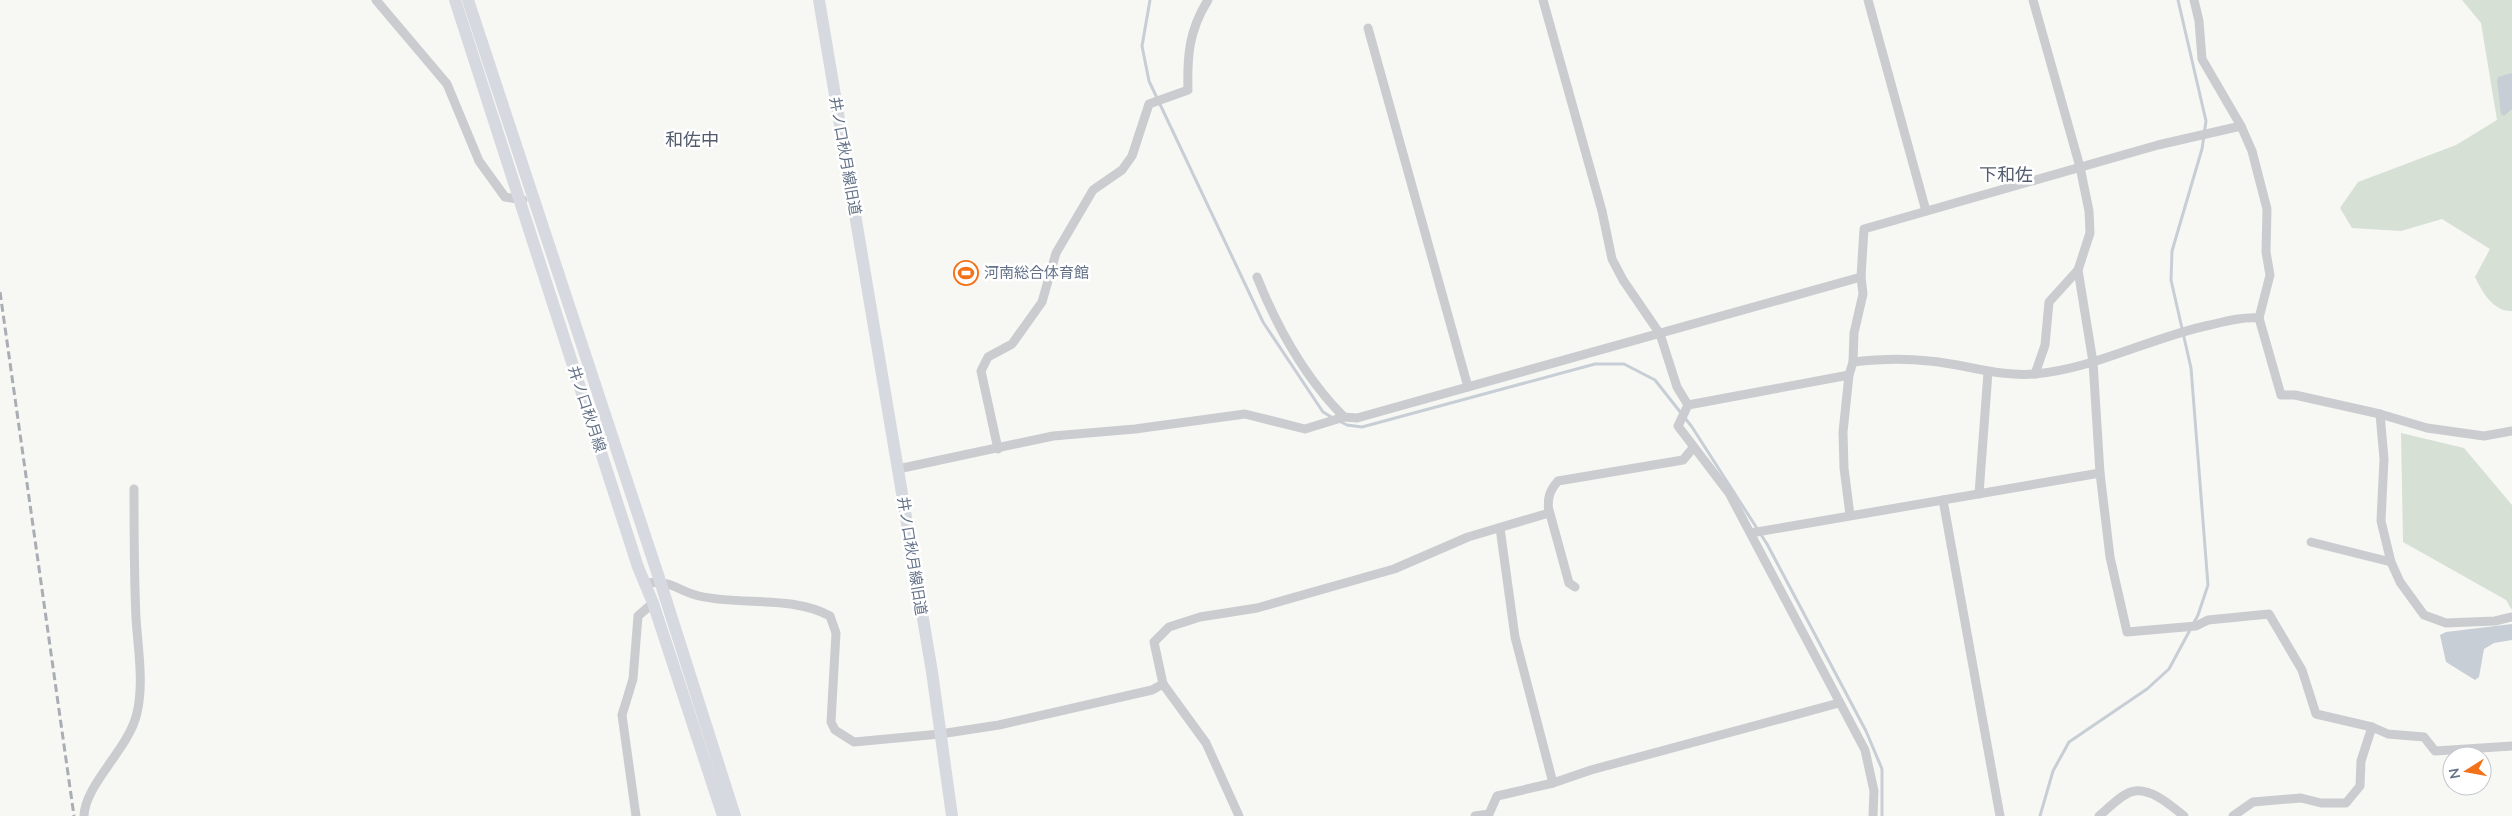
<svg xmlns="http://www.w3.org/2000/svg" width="2512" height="816" viewBox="0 0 2512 816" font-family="Mulish,'Noto Sans JP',sans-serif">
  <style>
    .green { fill: #d7e0d5 }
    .water { fill: #c7ced5 }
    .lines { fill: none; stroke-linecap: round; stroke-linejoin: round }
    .stream { stroke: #c7ced5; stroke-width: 3 }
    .street { stroke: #caccd0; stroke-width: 9 }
    .secondary { stroke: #d6dae0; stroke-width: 12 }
    .rail { stroke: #a9adb4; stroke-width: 3; stroke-dasharray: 8 4; stroke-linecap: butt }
    .labels { text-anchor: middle; stroke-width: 5; stroke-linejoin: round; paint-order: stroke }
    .street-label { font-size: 15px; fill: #647288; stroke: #fff }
    .poi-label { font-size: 15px; fill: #647288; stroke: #fff; text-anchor: start }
    .quarter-label { font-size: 18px; fill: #525c6c; stroke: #fff }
  </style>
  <rect width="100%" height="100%" fill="#f7f8f4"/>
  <!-- green -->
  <g class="green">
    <path d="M2462,0h50v311c-18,1 -30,-19 -37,-34l15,-28 -48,-30 -41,12 -49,-3 -12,-20 18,-26 98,-37 41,-25 -16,-97z"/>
    <polygon points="2401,433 2464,448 2512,505 2512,610 2506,600 2403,542"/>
  </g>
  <!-- water -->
  <g class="water">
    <polygon points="2512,73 2512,109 2504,116 2501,114 2497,81 2498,77"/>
    <polygon points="2512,624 2512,640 2494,643 2484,649 2479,677 2475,680 2446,662 2440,635 2446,632"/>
  </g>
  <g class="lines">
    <!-- stream -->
    <g class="stream">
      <polyline points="1150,0 1142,46 1149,81 1263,322 1323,412 1333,418"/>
      <polyline points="1339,421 1347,425 1362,427 1595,364 1624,364 1655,380 1692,427 1767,544 1866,731 1882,769 1882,816"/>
      <polyline points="2040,816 2053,771 2069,742 2147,689 2169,669 2198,615 2208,585 2191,368 2171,280 2172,251 2202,149 2206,121 2178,0"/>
    </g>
    <!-- street -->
    <g class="street">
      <polyline points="376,0 447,84 479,161 505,197 523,200"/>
      <polyline points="1543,0 1602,211 1612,259 1623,280 1660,334 1677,387 1688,405"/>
      <polyline points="1868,0 1926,211"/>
      <polyline points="2033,0 2080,167 2089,211 2090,233 2078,270 2093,362 2100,473 2110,557 2127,632 2196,626 2208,620 2269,614 2302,670 2316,714 2372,727"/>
      <polyline points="2194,0 2199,21 2202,59 2241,126 2252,151 2267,209 2266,252 2270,275 2259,318 2281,395 2295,395 2380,414 2427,428 2484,436 2512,431"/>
      <polyline points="1368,28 1468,387"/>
      <path d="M1257,277c20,50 48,101 87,140l13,1 504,-141 3,-48 294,-84 83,-19"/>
      <path d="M1853,362c25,-3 51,-4 76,-1 36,3 69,16 106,13 59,-5 117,-37 175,-49 17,-4 32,-8 49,-7"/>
      <polyline points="2035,374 2045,345 2049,302 2078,270"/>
      <polyline points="1849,375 1688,405 1678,426 1729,493 1865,750 1874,791 1873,816"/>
      <polyline points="2380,414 2384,459 2381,521 2391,562 2400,582 2424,615 2446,623 2495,621 2512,617"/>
      <path d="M998,449l-17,-78 7,-14 24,-13 30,-42 14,-49 37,-63 29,-20 10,-14 17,-52 39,-14c-1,-34 1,-60 20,-90"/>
      <polyline points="898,469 1053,436 1135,429 1245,414 1305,429 1344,417"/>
      <polyline points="1979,494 1988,372"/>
      <polyline points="1943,500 2000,816"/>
      <polyline points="1549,510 1569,583 1575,587"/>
      <polyline points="1850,515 1844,468 1843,432 1849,375 1853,362 1854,333 1863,294 1861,277"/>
      <polyline points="1500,528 1515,637 1553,783"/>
      <polyline points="1751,533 2100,473"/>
      <polyline points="2311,542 2391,562"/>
      <path d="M645,583c29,-3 30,7 54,13 43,10 92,-1 131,20l6,17 -5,89 4,8 19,12 86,-8 59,-9 153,-35 11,-6"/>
      <path d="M1163,684l-9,-42 15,-15 31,-10 57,-9 137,-39 74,-32 81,-24c-2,-14 0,-22 9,-32l125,-21 10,-12"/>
      <polyline points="1163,684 1206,743 1239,816"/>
      <path d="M84,816c1,-32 45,-67 53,-103 7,-30 1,-64 -1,-95 -2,-43 -2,-86 -2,-129"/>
      <polyline points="636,816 622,715 633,679 638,616 653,603"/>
      <polyline points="1475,816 1489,814 1497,796 1553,783 1591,770 1839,703"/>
      <path d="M2099,816c9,-7 24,-24 36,-25 18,-2 36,15 49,25"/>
      <polyline points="2233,816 2253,802 2301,798 2321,803 2346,803 2360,786 2361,761 2372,727 2388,734 2424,737 2435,751 2512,746"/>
    </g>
    <!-- secondary -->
    <g class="secondary">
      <polyline points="455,0 638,567 653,603 723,816"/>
      <polyline points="468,0 660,581 735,816"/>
      <polyline points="819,0 932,672 952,816"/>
    </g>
    <!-- rail -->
    <polyline class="rail" points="0,292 74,816"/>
  </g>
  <!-- icons -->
  <defs>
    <symbol id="stadium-ring" viewBox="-11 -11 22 22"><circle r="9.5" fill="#fff" stroke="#f37118" stroke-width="1.5"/><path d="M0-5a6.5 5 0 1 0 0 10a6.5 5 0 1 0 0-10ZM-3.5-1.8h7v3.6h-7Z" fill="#f37118"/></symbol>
  </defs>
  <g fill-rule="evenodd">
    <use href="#stadium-ring" x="952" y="259" width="28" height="28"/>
  </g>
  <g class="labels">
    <!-- street labels -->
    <g class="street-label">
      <text transform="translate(845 156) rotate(80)" y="5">井ノ口秋月線旧道</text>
      <text transform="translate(587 409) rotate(72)" y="5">井ノ口秋月線</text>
      <text transform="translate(912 556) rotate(81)" y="5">井ノ口秋月線旧道</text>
    </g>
    <!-- poi labels -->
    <g class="poi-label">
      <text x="984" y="278">河南総合体育館</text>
    </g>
    <!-- quarter labels -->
    <g class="quarter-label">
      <text x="692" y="146">和佐中</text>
      <text x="2006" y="181">下和佐</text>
    </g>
  </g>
  <!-- north arrow -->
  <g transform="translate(2467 771) rotate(259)"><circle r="24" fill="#ffffff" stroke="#c1c7cf"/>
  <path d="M0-4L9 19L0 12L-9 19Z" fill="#f37118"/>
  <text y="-8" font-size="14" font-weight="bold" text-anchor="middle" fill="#647288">N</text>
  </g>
</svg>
